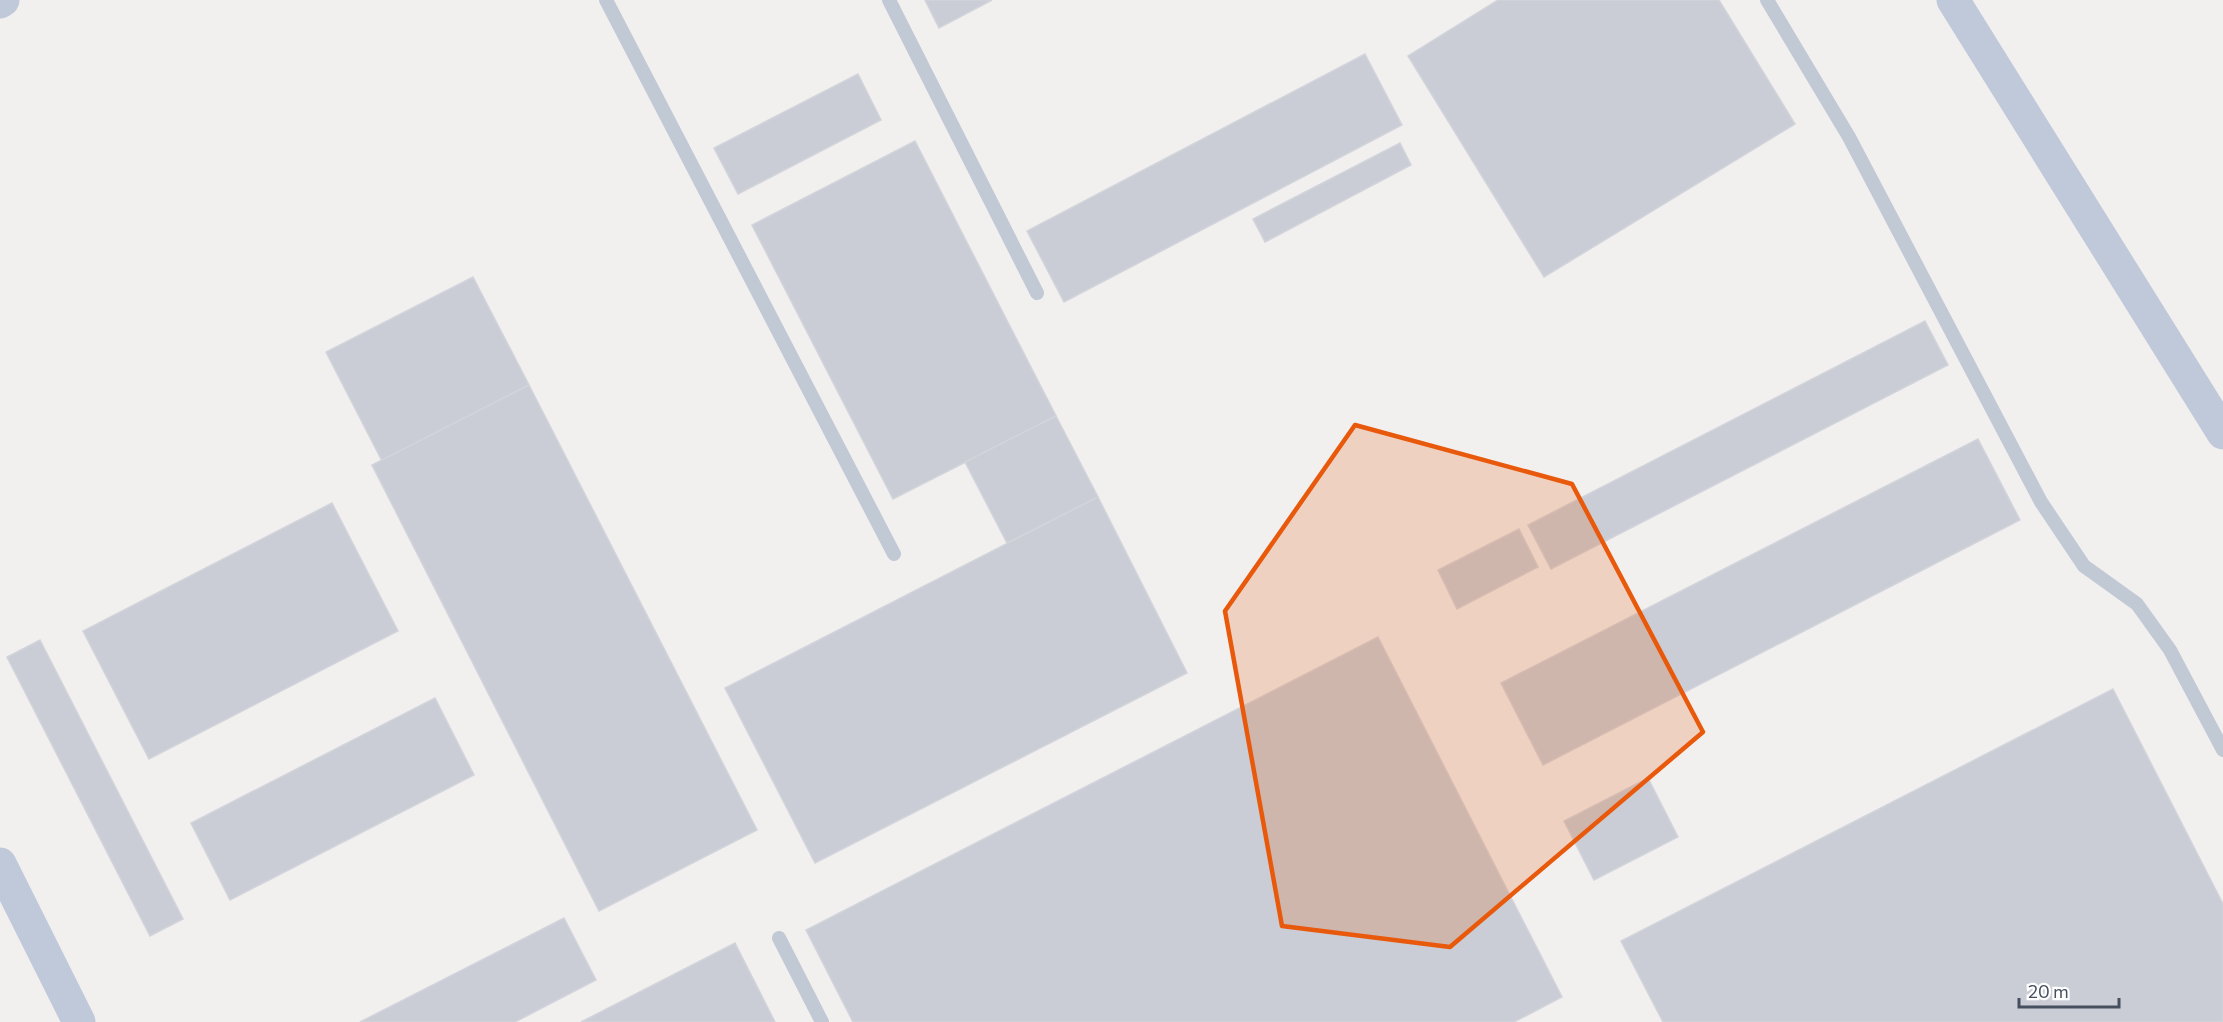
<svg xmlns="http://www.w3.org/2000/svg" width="2223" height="1022" viewBox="0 0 2223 1022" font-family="Commissioner,sans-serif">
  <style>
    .building { fill: #cacdd5; stroke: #d2d4db; stroke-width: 1.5 }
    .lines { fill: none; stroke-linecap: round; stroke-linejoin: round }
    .lane { stroke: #c1c9d5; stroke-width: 14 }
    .secondary { stroke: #c0c9da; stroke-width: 33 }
    .marked { fill: #e8590c; fill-opacity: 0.2; stroke: #e8590c; stroke-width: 4.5; stroke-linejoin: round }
  </style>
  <rect width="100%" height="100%" fill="#f2efef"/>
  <!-- building -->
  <g class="building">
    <polygon points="925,0 992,0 939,28"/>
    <polygon points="1498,0 1719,0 1795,124 1544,277 1408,56"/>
    <polygon points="1365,54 1402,125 1064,302 1027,231"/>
    <polygon points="858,74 881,120 738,194 714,148"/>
    <polygon points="915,141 1056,416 893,499 752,225"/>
    <polygon points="1400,143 1411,165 1265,242 1253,219"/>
    <polygon points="473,277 529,385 382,461 326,352"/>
    <polygon points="1925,321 1948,365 1551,569 1528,525"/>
    <polygon points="529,385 757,830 599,911 372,465"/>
    <polygon points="1056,416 1098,497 1007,543 965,462"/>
    <polygon points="1978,439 2020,520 1543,765 1501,683"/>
    <polygon points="1098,497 1187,673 815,863 725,688"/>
    <polygon points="332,503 398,631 149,759 83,631"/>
    <polygon points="1519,529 1538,567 1457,609 1438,570"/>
    <polygon points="1378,637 1562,997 1514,1022 853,1022 806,930"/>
    <polygon points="40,640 183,919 150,936 7,657"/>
    <polygon points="2113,689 2223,904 2223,1022 1663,1022 1621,941"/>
    <polygon points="435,698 474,775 230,900 191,823"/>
    <polygon points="1648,778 1678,837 1594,880 1564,821"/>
    <polygon points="564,918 596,980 515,1022 360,1022"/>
    <polygon points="735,943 775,1022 581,1022"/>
  </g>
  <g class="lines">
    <!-- lane -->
    <g class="lane">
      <polyline points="606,0 894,554"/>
      <polyline points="889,0 1037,293"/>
      <polyline points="1767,0 1849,137 2041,502 2084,566 2137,604 2170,650 2223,750"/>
      <polyline points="779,938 822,1022"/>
    </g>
    <!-- secondary -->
    <g class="secondary">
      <polyline points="1953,0 2223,433"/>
      <polyline points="0,2 3,0"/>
      <polyline points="0,864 79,1022"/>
    </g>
  </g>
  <!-- marked area -->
  <path class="marked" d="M1355,425l217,59 131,248 -253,215 -168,-21 -57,-315z"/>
  <!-- scale -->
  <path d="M2019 998v9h100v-9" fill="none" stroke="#454f5e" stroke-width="3"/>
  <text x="2028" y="998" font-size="18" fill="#454f5e" stroke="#ffffff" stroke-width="4.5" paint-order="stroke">20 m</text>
</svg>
